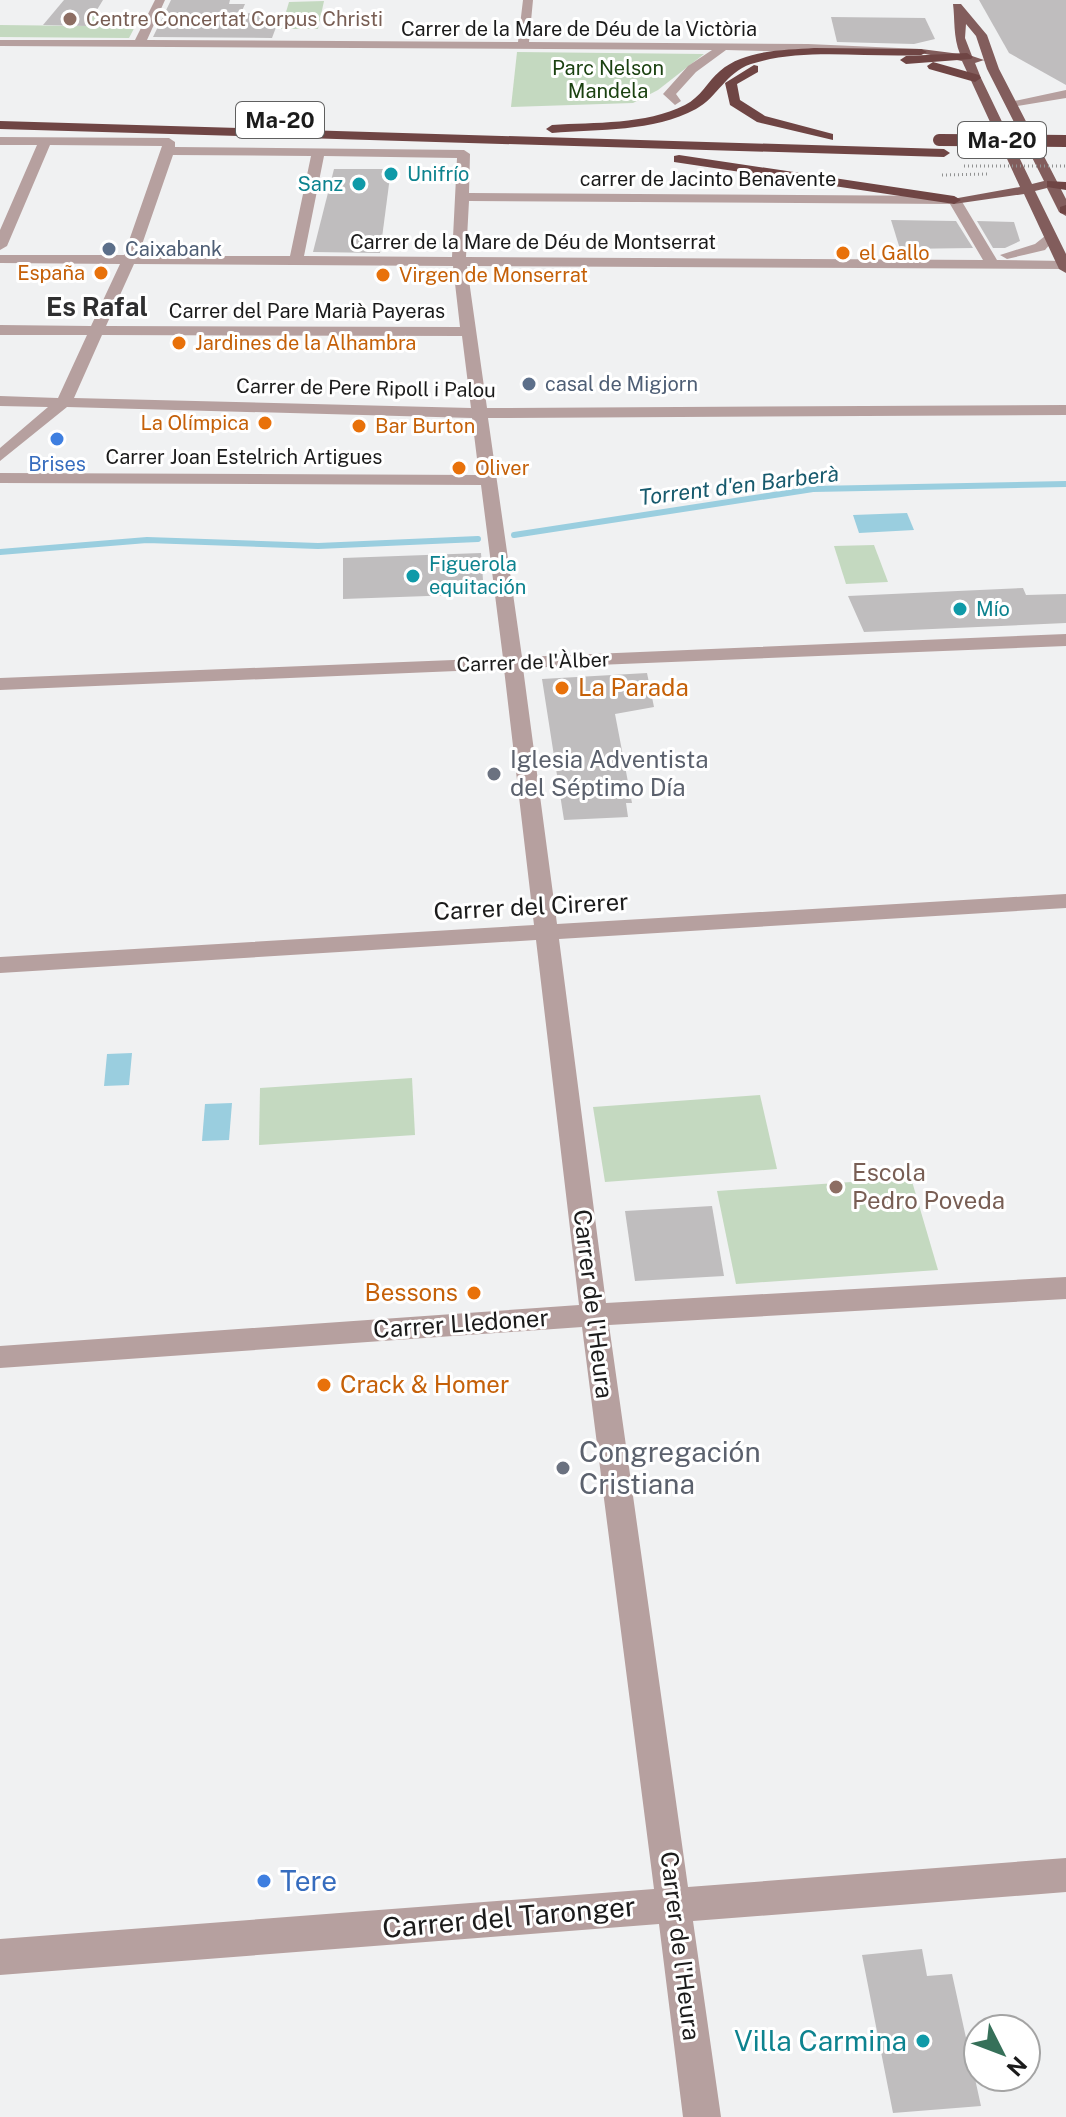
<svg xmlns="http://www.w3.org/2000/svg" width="1066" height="2117" viewBox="0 0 1066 2117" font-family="'Public Sans',sans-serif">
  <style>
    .green { fill: #c4d9c0 }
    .water { fill: #9acedf }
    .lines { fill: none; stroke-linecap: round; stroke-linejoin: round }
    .stream { stroke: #9acedf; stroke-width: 6 }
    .building { fill: #bfbdbe }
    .path { stroke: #919292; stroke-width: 3; stroke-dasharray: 1 3; stroke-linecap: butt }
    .minor { fill: #b6a09f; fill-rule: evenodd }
    .major { fill: #825d5c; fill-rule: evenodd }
    .highway { fill: #6f4544; fill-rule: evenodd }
    .path-bridge { stroke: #919292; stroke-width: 3; stroke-dasharray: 1 3; stroke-linecap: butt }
    .highway-bridge { stroke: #6f4544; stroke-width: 12 }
    .education-dot { fill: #8d6e63; stroke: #fff; stroke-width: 3 }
    .culture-dot { fill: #0f9aa8; stroke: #fff; stroke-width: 3 }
    .service-dot { fill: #5c6f8a; stroke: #fff; stroke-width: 3 }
    .food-dot { fill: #e8710a; stroke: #fff; stroke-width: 3 }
    .shop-dot { fill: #3f7fe0; stroke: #fff; stroke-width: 3 }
    .worship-dot { fill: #6b7280; stroke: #fff; stroke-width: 3 }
    .labels { text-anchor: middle; stroke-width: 6; stroke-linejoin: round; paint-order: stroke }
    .far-education-label { font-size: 20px; fill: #785e54; stroke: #fff; text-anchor: start }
    .far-street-label { font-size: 20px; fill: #1b1b1b; stroke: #fff }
    .far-park-label { font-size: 20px; fill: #1b4211; stroke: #fff }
    .far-culture-label { font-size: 20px; fill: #0d838f; stroke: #fff; text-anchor: start }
    .far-service-label { font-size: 20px; fill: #4e5e75; stroke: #fff; text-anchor: start }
    .far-food-label { font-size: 20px; fill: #c56008; stroke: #fff; text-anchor: start }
    .far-shop-label { font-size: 20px; fill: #366cbe; stroke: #fff }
    .shield { fill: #fff; stroke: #5f5f5f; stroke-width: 2 }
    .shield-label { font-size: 22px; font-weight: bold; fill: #1b1b1b }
    .far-water-label { font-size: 22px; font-style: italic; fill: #175a6d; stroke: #fff }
    .food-label { font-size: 24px; fill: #c56008; stroke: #fff; text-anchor: start }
    .worship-label { font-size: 24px; fill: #5b616d; stroke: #fff; text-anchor: start }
    .street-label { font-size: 24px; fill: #1b1b1b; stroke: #fff }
    .education-label { font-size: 24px; fill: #785e54; stroke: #fff; text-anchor: start }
    .far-district-label { font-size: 26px; font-weight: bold; fill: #2f2f30; stroke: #fff }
    .near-worship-label { font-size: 28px; fill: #5b616d; stroke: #fff; text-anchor: start }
    .near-shop-label { font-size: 28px; fill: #366cbe; stroke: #fff; text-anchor: start }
    .near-street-label { font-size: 28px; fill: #1b1b1b; stroke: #fff }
    .near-culture-label { font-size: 28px; fill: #0d838f; stroke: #fff; text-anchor: end }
  </style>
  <rect width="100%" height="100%" fill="#f0f1f2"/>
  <!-- green -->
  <g class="green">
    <polygon points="324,1 318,29 281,29 289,2"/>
    <polygon points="93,16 140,17 129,38 0,37 0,25 87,26"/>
    <polygon points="517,52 704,54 658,90 633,103 511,107"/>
    <polygon points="874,545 888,582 846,584 834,546"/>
    <polygon points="412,1078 415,1135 259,1145 260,1088"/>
    <polygon points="760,1095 777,1169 605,1182 593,1107"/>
    <polygon points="911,1178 938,1270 736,1284 717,1191"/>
  </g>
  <!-- water -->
  <g class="water">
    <polygon points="907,513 914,530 859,533 853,515"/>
    <polygon points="132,1053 129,1085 104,1086 107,1054"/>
    <polygon points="232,1103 229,1140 202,1141 205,1104"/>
  </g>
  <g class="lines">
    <!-- stream -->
    <g class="stream">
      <polyline points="514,535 813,489 1066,484"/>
      <polyline points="0,552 147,540 318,546 478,539"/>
    </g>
  </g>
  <!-- building -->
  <g class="building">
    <polygon points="64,0 103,0 87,26 43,25"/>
    <polygon points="171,0 230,0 229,4 245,4 241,13 281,14 272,38 153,37"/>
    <polygon points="979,0 1066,0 1066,85 1009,53"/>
    <polygon points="831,17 925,18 935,39 914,44 837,42"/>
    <polygon points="334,169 391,169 380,253 313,252"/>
    <polygon points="891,220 956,221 973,248 900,249"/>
    <polygon points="977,221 1014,222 1020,241 1005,248 993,248"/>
    <polygon points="481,553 484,594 343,599 343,558"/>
    <polygon points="1023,588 1026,595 1066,594 1066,623 864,632 848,596"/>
    <polygon points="647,673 654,707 615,714 632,803 626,803 628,817 564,820 542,679"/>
    <polygon points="712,1206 724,1276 635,1281 625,1211"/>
    <polygon points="922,1949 927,1976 952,1974 981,2106 893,2113 862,1955"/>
  </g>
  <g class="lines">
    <!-- path -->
    <polyline class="path" points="942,175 988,174"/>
    <!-- minor -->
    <g class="minor">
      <polygon points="155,0 165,0 147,40 518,42 523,0 533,0 529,42 808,44 921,49 927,52 921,55 726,50 696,72 676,94 681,101 675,105 663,94 688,66 712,50 0,46 0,40 135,40"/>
      <polygon points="1066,90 1066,98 1011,107 1005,103"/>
      <path d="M0,137l169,1 6,4v5l289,3 6,4 -1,39 485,3 7,4 36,60 69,1v8l-599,-3 20,142 579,-3v10l-578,3 34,239 544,-23v12l-543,22 34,256 509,-30v14l-507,31 47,364 460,-26v22l-457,26 79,562 378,-29v34l-373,29 28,196h-38l-24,-193 -659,51v-36l654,-50 -72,-562 -582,41v-22l579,-41 -43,-365 -536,33v-16l534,-32 -30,-256 -504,21v-12l503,-20 -22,-173 -481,-2v-10l479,2 -7,-57 -405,-11 -67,54v-13l48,-41 -48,-1v-10l58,2 29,-63h-87v-10l91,1 29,-62 -120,-1v-8h124l38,-109 -112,-1 -43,101 -7,4v-20l37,-85h-37zM173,155l138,1 -21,100h-152zM324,156l133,2 -5,99 -148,-1zM469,201l481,3 33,56 -517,-3zM134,264l319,2 7,61 -354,-1zM102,335l360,1 9,72 -397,-10z"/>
      <polygon points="1050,232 1057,236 1045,250 1007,259 1000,255 1035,244"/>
    </g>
    <!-- major -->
    <path class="major" d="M953,4h8l26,31 12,34 67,130v17l-7,-4 -12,-24 -12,3 31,63v19l-7,-4 -35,-75 -70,10 -7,-4 73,-13 -58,-126 -47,-9 6,-3 39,5c-7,-17 -5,-36 -7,-50zM966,24l10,12 11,33 57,112 -12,3 -51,-106 -6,-15 9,-3 -12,-4 -7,-18z"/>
    <!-- highway -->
    <g class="highway">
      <path d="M814,48l107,1 6,3 -6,3c-55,3 -117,-8 -170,9 -26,9 -33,33 -55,45 -43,23 -97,20 -144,24l-6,-4 6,-4c43,-3 93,0 133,-20 16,-8 22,-23 35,-34 24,-21 64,-21 94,-23z"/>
      <polygon points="967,53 973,57 971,59 906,64 900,60 906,56"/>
      <polygon points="933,62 979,75 981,78 975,82 929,69 927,66"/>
      <polygon points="754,65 758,66 758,72 737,84 740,100 765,116 833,134 833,140 757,122 730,105 725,83"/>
      <polygon points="0,121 944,149 950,153 944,157 0,129"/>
      <polygon points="679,155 954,196 961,200 954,204 674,162 674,156"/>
      <polygon points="1047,181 1066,182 1066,190 1047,187"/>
      <polygon points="1066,205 1066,214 1060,213 1060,207"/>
    </g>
    <!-- path-bridge -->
    <polyline class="path-bridge" points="964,166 1066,166"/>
    <!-- highway-bridge -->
    <polyline class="highway-bridge" points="939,140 1066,141"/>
  </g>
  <!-- markers -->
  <g class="education-dot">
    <circle cx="70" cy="19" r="8"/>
    <circle cx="836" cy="1187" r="8"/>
  </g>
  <g class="culture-dot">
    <circle cx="391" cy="174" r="8"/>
    <circle cx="359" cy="184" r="8"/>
    <circle cx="413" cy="576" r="8"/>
    <circle cx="960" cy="609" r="8"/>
    <circle cx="923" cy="2041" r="8"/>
  </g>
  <g class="service-dot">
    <circle cx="109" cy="249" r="8"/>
    <circle cx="529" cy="384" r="8"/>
  </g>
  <g class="food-dot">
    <circle cx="843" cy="253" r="8"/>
    <circle cx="101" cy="273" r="8"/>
    <circle cx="383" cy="275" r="8"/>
    <circle cx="179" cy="343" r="8"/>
    <circle cx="265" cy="423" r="8"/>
    <circle cx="359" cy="426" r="8"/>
    <circle cx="459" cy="468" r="8"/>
    <circle cx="562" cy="688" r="8"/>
    <circle cx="474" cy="1293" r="8"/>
    <circle cx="324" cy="1385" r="8"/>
  </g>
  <g class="shop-dot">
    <circle cx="57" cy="439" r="8"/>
    <circle cx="264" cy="1881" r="8"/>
  </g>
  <g class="worship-dot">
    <circle cx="494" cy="774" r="8"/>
    <circle cx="563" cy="1468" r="8"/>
  </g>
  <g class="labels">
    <!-- far-education labels -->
    <g class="far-education-label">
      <text x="86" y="26">Centre Concertat Corpus Christi</text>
    </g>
    <!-- far-street labels -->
    <g class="far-street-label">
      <text x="579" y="36">Carrer de la Mare de Déu de la Victòria</text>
      <text x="708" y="186">carrer de Jacinto Benavente</text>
      <text x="533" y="249">Carrer de la Mare de Déu de Montserrat</text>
      <text x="307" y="318">Carrer del Pare Marià Payeras</text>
      <text transform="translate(366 388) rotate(1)" y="7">Carrer de Pere Ripoll i Palou</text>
      <text x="244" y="464">Carrer Joan Estelrich Artigues</text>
      <text transform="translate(533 662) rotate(-2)" y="7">Carrer de l'Àlber</text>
    </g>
    <!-- far-park labels -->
    <g class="far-park-label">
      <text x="608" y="75">Parc Nelson<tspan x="608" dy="23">Mandela</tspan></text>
    </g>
    <!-- far-culture labels -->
    <g class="far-culture-label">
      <text x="407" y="181">Unifrío</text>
      <text x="343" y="191" text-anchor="end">Sanz</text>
      <text x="429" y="571">Figuerola<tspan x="429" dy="23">equitación</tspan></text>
      <text x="976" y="616">Mío</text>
    </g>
    <!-- far-service labels -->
    <g class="far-service-label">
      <text x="125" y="256">Caixabank</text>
      <text x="545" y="391">casal de Migjorn</text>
    </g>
    <!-- far-food labels -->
    <g class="far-food-label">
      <text x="859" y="260">el Gallo</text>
      <text x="85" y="280" text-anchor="end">España</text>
      <text x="399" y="282">Virgen de Monserrat</text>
      <text x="195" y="350">Jardines de la Alhambra</text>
      <text x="249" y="430" text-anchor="end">La Olímpica</text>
      <text x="375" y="433">Bar Burton</text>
      <text x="475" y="475">Oliver</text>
    </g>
    <!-- far-shop labels -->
    <g class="far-shop-label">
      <text x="57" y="471">Brises</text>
    </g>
    <!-- shield labels -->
    <g class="shield">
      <rect x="236" y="102" width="88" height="36" rx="6"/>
      <rect x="958" y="122" width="88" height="36" rx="6"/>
    </g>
    <g class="shield-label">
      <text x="280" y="128">Ma-20</text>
      <text x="1002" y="148">Ma-20</text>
    </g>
    <!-- far-water labels -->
    <g class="far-water-label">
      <text transform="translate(739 485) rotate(-7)" y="8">Torrent d'en Barberà</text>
    </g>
    <!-- food labels -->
    <g class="food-label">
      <text x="578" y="696">La Parada</text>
      <text x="458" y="1301" text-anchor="end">Bessons</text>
      <text x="340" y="1393">Crack &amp; Homer</text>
    </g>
    <!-- worship labels -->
    <g class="worship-label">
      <text x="510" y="768">Iglesia Adventista<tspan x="510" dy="28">del Séptimo Día</tspan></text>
    </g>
    <!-- street labels -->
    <g class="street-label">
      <text transform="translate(531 907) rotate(-3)" y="8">Carrer del Cirerer</text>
      <text transform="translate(593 1304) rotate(83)" y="8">Carrer de l'Heura</text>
      <text transform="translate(461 1324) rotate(-4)" y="8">Carrer Lledoner</text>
      <text transform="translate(680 1946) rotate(83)" y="8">Carrer de l'Heura</text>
    </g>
    <!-- education labels -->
    <g class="education-label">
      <text x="852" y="1181">Escola<tspan x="852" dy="28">Pedro Poveda</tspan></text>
    </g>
    <!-- far-district labels -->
    <g class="far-district-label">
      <text x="97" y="316">Es Rafal</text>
    </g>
    <!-- near-worship labels -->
    <g class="near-worship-label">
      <text x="579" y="1462">Congregación<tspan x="579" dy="32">Cristiana</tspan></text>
    </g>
    <!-- near-shop labels -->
    <g class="near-shop-label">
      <text x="280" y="1891">Tere</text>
    </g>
    <!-- near-street labels -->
    <g class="near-street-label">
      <text transform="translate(509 1917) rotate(-5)" y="10">Carrer del Taronger</text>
    </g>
    <!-- near-culture labels -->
    <g class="near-culture-label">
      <text x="907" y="2051">Villa Carmina</text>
    </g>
  </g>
  <!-- north arrow -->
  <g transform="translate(1002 2053) rotate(132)"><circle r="38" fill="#ffffff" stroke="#a4a4a4" stroke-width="2"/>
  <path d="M0-6L14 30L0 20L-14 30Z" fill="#367059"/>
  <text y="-12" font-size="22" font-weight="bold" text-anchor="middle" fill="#1b1b1b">N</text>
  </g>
</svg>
